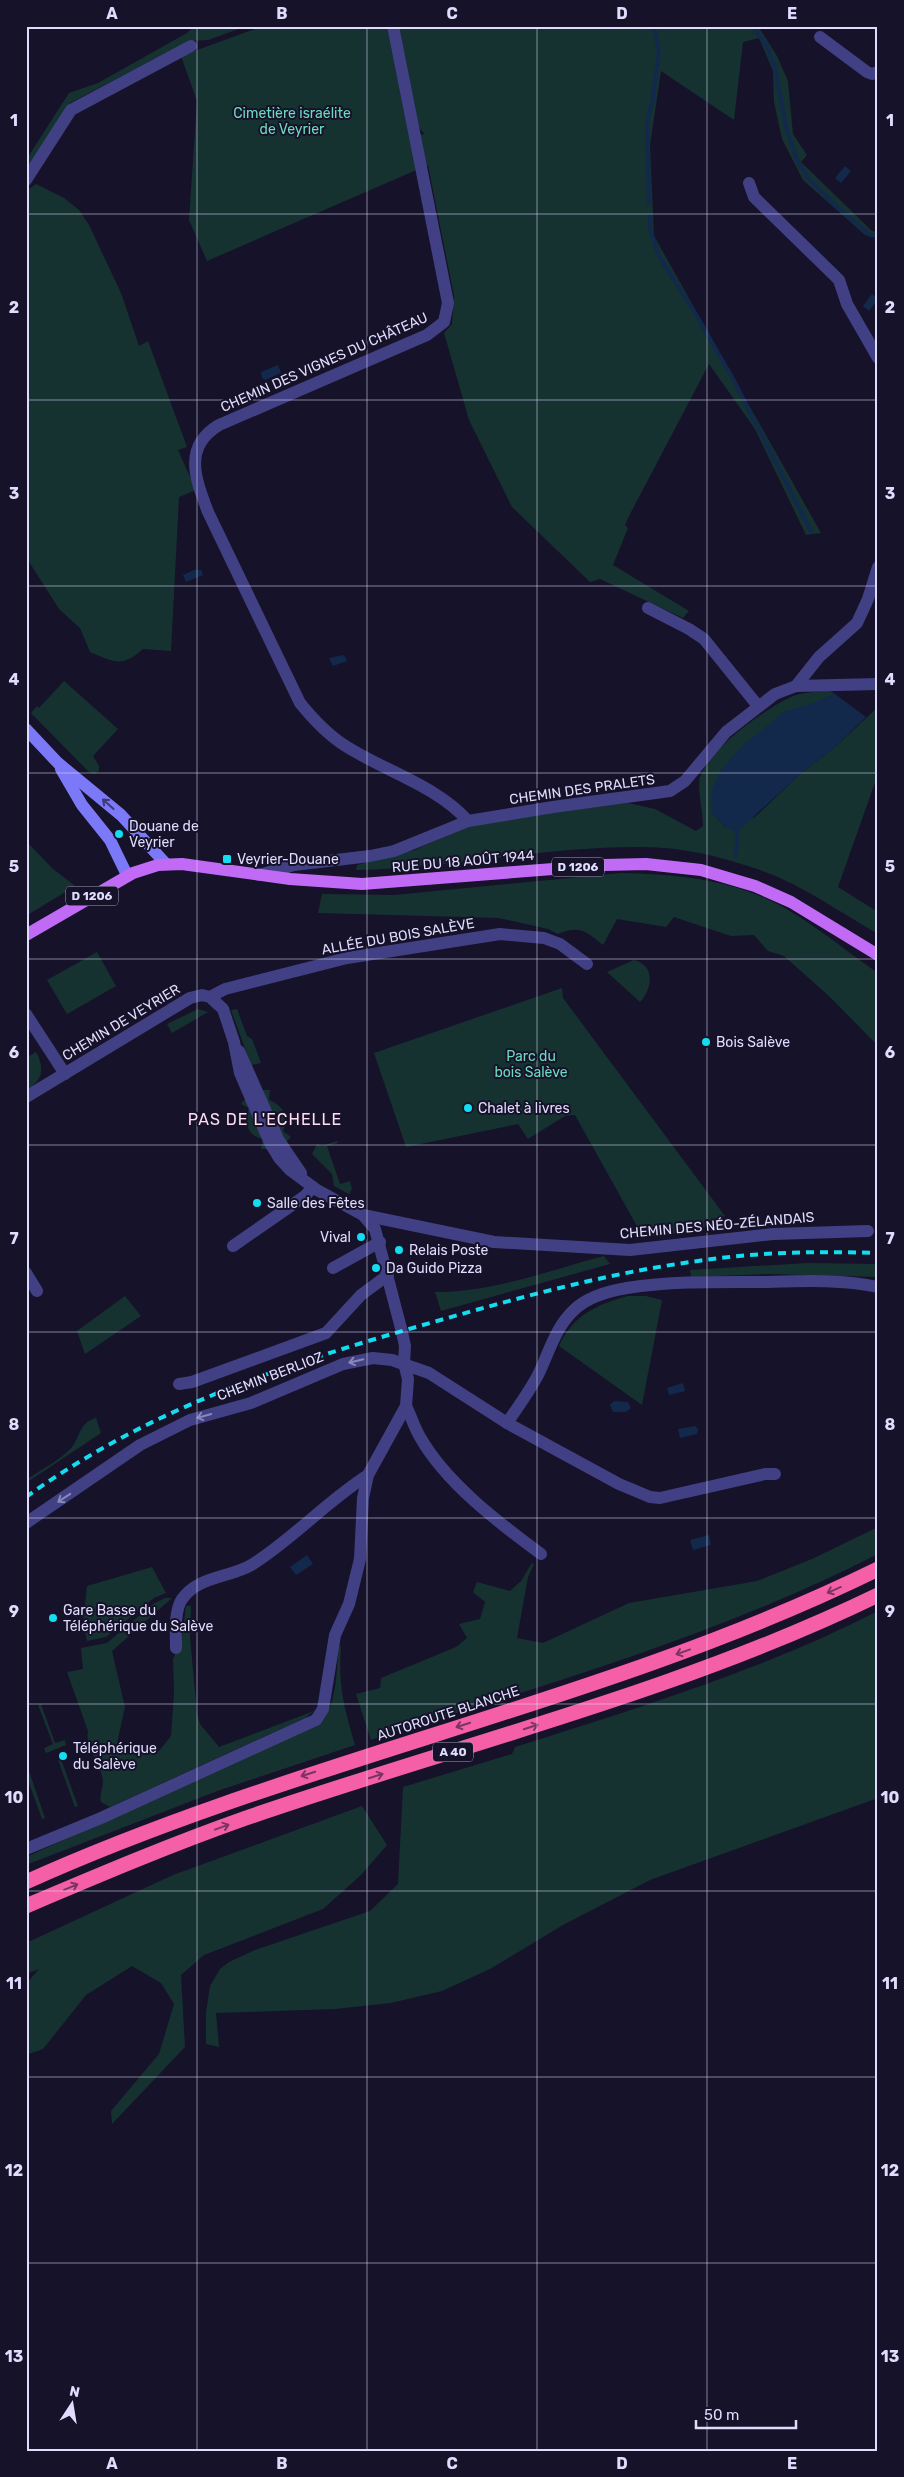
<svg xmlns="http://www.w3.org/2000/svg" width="904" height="2477" viewBox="0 0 904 2477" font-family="Rubik,sans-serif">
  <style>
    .green { fill: #153231 }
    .water { fill: #12294c }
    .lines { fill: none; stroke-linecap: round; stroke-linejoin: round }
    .stream { stroke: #12294c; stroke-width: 4 }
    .street { stroke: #424084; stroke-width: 12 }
    .secondary { stroke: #7b79f7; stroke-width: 12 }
    .primary { stroke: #c06af6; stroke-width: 12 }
    .highway { stroke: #f55fa8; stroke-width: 15 }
    .rail { stroke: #14ddf0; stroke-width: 4; stroke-dasharray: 8 6; stroke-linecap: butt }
    .oneway { stroke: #3e3b7b }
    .oneway2 { stroke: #8986ba }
    .oneway3 { stroke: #7a3562 }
    .grid { fill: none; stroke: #dfdcfd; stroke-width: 1; stroke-opacity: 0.55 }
    .poi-dot { fill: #14ddf0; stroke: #161229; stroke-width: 2 }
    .labels { text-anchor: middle; stroke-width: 4; stroke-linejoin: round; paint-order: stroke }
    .shield { fill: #161229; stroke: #a39fbd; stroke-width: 1 }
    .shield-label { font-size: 12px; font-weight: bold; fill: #dfdcfd }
    .park-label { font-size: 14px; fill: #6bdabd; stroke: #161229 }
    .street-label { font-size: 14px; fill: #dfdcfd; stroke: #161229 }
    .poi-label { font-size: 14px; fill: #dfdcfd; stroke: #161229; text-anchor: start }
    .quarter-label { font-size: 16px; letter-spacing: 1px; fill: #fddef2; stroke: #161229 }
    .neatline { fill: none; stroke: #dfdcfd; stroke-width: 2 }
    .grid-label { font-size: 16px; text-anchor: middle; font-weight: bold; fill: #dfdcfd }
  </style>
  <rect width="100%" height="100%" fill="#161229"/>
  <!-- green -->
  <g class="green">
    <polygon points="194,26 247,26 208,40 189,41 70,103 26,170 26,160 69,93 98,83 187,33"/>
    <polygon points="263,26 387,26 409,136 425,134 419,128 399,26 758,26 777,56 788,81 793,134 807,155 801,162 872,231 878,232 878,237 865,235 803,180 782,139 774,102 773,71 759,38 743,42 734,120 661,71 650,145 654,236 821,533 806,535 755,429 709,364 629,516 625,525 628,528 613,565 689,611 683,618 600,579 590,582 512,507 469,420 444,333 452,324 454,296 428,165 207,261 189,220 197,101 181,56"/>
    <path d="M36,184l28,14 15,12 10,15 32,68 18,53 9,-5 39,106 -9,3 18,40 -17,7 -8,154 -28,-2c-21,19 -29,13 -53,3l-10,-24 -21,-19 -33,-52v-366z"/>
    <polygon points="64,681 118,729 93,756 99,766 99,771 94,774 89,772 31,713 37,706 39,708"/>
    <path d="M829,690l6,4 -19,9 -32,9 -73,99 14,16 30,-10 46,-44 33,-25 44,-41v67l-40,113 40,25v22c-40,-23 -80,-52 -124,-66 -35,-12 -74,-21 -111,-21 -96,-1 -191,21 -287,23l1,-5 57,-15 66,-29 148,-18 27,6 41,22 7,-5c0,-12 -6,-39 -3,-49 10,-29 65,-68 91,-80 11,-5 27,-5 38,-7z"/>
    <polygon points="26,841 52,868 75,886 26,916"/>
    <path d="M621,873c49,1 100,5 146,26 39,18 75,49 111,74v73l-47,-48 -47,-42 -16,-5 -14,-16 -23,1 -57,-19 -8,10 -49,-8 -14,26c-17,-14 -24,-20 -45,-11l-10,-5 -49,-11 -181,-5 4,-19 72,1z"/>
    <polygon points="97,952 116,986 67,1014 47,980"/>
    <path d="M634,960c22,6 18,29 6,42l-33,-30z"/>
    <polygon points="562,988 563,998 725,1216 697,1231 643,1237 575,1115 565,1116 528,1139 518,1124 406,1147 374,1053"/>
    <polygon points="198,1009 208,1012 172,1033 167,1024"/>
    <polygon points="237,1009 247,1036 252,1039 261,1063 251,1065 231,1010"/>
    <path d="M36,1052c9,17 7,28 -10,38v-32z"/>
    <path d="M261,1090h9l-1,10c14,5 20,17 14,31l8,6 -6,6z"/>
    <path d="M246,1098l23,51h-8l2,-10c-16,-3 -19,-17 -14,-31l-8,-4z"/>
    <polygon points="337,1141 338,1143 327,1146 340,1184 350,1181 352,1189 349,1194 334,1186 332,1174 312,1154 317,1144 322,1146"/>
    <path d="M604,1256l6,8 -169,47 -6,-19c58,0 113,-21 169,-36z"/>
    <polygon points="808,1263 878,1264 878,1277 769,1274 691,1277 690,1270"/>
    <polygon points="125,1296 141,1316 85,1354 77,1331"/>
    <path d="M628,1296h18l16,4 -20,105 -83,-59c13,-30 38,-42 69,-50z"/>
    <path d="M96,1418l5,15 -75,50v-3c14,-10 35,-20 46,-33 9,-12 7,-24 24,-29z"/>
    <path d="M878,1527v27c-161,82 -336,132 -507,186l-15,-46 24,-6 1,-10 75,-31 11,-9 -8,-14 21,-5 5,-17 -12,-10 4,-10 33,9 11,-10 11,-18 2,1 -6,13 -11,61 26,5 86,-40 128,-22 55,-22z"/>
    <polygon points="152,1567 166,1593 154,1598 106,1637 87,1641 83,1624 87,1586"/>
    <path d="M165,1598h7l-60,53 13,56 -10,45 44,-1 12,-15 3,-43 -1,-34 9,-21 4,-32h5l-1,31 7,77 3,10 19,23 95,-36 -9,7 -195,89 -9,-5c-2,-7 2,-13 2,-20 -1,-18 -18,-32 -15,-51l-21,-59 16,-3 -2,-21 26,-5 46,-39z"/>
    <path d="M878,1611v187l-228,82 -87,45 -73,44 -48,22 -51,12 -56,6 -119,4 3,34 -13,-3v-31l4,-27 10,-17 9,-7 26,-12 115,-39 28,-27 5,-97 109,-33 3,-7c122,-39 248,-77 363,-136z"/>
    <path d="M339,1646h2c-3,41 3,60 14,99l-135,45 -194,75v-8l292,-132c20,-17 18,-55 21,-79z"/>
    <polygon points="41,1704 55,1743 65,1740 66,1745 46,1753 44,1748 53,1744 38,1705"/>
    <polygon points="61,1759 76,1801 78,1806 75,1807 58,1760"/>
    <polygon points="29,1771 45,1818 42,1819 26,1775"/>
    <polygon points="362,1806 387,1845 361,1875 323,1909 204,1955 181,1975 185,2047 112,2124 111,2111 159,2054 174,2004 161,1983 132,1966 86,1995 43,2049 26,2055 26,1984 39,1969 26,1974 26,1943 173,1875"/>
  </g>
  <!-- water -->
  <g class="water">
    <polygon points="845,166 851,171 841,183 835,178"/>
    <polygon points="872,294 878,299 869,311 863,306"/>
    <polygon points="278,365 281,373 265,380 262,378 261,372"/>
    <polygon points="194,570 201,570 203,575 186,582 183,575"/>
    <polygon points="344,655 347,661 333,666 329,658"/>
    <polygon points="835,694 866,717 834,748 801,773 737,832 725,827 711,811 712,790 721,770 741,747 784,712 816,702"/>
    <polygon points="683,1383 685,1391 669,1395 667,1388"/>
    <polygon points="614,1401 628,1402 631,1408 626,1412 613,1412 610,1405"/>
    <polygon points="695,1426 698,1429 697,1434 680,1438 678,1429"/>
    <polygon points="709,1535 711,1545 693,1550 690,1540"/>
    <polygon points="307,1555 313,1564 296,1575 290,1567"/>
  </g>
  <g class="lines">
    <!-- stream -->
    <g class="stream">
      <polyline points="752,26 766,45 774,64 787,131 798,162 808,178 836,206 870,235 878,236"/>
      <polyline points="649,203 647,121 652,104 659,51 654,26"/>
      <polyline points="650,216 650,229 659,256 695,313 732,377 811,531"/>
      <polyline points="736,856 737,832"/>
    </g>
    <!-- street -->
    <g class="street">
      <path d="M393,26l55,277 -4,19 -17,13 -208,90c-37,22 -23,55 -11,87l92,191c13,16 27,31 44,42 40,26 92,40 124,76"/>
      <polyline points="820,37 867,72 872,74 878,72"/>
      <polyline points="26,180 71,110 191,46"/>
      <polyline points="749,183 754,197 839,280 847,304 878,358"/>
      <polyline points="648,608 689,629 704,639 758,706"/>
      <polyline points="796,686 819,657 857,623 868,599 878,567"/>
      <polyline points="259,875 294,865 370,856 394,851 468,821 553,807 670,791 685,781 726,732 775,694 796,686 878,684"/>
      <polyline points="210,997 225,989 347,958 500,934 544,938 560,944 587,964"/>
      <polyline points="26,1014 65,1074"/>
      <polyline points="239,1051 278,1139 301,1173"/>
      <polyline points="26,1097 190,998 202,995 210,997 223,1009 234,1042 240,1073 270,1143 279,1158 290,1170 317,1190 363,1215 375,1229 402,1332 405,1346 404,1363 408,1379 406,1406 368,1475 363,1498 360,1559 349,1604 335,1635 323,1709 316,1720 309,1723 101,1818 26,1849"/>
      <polyline points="363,1215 494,1242 630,1250 773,1234 868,1231"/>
      <polyline points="233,1246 305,1196 313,1187"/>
      <polyline points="333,1268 380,1242"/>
      <polyline points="26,1273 37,1291"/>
      <polyline points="179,1384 192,1382 326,1333 361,1295 388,1275"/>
      <path d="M406,1406c5,10 8,21 14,31 26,46 79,86 121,117"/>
      <path d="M507,1423c11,-16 22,-31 31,-48 11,-22 17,-48 37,-66 13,-12 34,-18 52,-21 45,-7 92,-6 137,-6 37,-1 77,-3 114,5"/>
      <polyline points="26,1523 140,1445 190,1420 251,1403 343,1364 373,1358 392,1360 429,1373 507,1423 619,1484 650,1497 660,1498 765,1474 775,1474"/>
      <path d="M176,1648c0,-14 -2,-37 6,-49 17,-24 49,-21 71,-35 41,-26 74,-63 115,-89"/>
    </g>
    <!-- secondary -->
    <g class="secondary">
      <polyline points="26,729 58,763 121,815 166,864"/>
      <polyline points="61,769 82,805 110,840 127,875"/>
    </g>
    <!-- primary -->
    <polyline class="primary" points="26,935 133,873 158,865 182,864 290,879 362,884 604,865 646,864 701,870 755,886 791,902 878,955"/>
    <!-- highway -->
    <g class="highway">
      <path d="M26,1882c277,-125 579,-179 852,-313"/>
      <path d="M26,1906c73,-31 146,-62 220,-88 211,-73 430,-125 632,-223"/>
    </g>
    <!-- rail -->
    <path class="rail" d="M26,1497c126,-90 257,-132 404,-174 88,-25 177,-50 268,-62 59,-9 120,-10 180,-8"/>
  </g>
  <!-- one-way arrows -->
  <defs><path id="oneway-shaft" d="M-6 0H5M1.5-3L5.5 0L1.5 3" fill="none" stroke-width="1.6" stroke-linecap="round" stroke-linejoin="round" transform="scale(1.25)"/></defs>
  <use class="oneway" href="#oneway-shaft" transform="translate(108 804) rotate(-138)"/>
  <g class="oneway2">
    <use href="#oneway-shaft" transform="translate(356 1361) rotate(167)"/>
    <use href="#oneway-shaft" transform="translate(204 1416) rotate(164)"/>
    <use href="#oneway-shaft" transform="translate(64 1498) rotate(147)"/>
  </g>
  <g class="oneway3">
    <use href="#oneway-shaft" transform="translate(834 1590) rotate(156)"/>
    <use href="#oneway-shaft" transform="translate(683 1652) rotate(160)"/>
    <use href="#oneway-shaft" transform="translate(463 1725) rotate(162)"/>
    <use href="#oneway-shaft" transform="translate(531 1727) rotate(-18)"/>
    <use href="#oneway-shaft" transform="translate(308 1774) rotate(162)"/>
    <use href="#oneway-shaft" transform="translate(376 1776) rotate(-18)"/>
    <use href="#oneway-shaft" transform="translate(222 1827) rotate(-20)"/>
    <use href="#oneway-shaft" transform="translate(71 1887) rotate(-23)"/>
  </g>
  <!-- grid -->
  <path class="grid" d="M197,26v2425M367,26v2425M537,26v2425M707,26v2425M26,214h852M26,400h852M26,586h852M26,773h852M26,959h852M26,1145h852M26,1332h852M26,1518h852M26,1704h852M26,1891h852M26,2077h852M26,2263h852"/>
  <!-- markers -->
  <g class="poi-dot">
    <circle cx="119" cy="834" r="5"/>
    <rect x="222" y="854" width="10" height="10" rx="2.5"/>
    <circle cx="706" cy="1042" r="5"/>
    <circle cx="468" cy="1108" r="5"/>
    <circle cx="257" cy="1203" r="5"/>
    <circle cx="361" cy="1237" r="5"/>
    <circle cx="399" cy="1250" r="5"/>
    <circle cx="376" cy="1268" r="5"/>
    <circle cx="53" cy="1618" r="5"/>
    <circle cx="63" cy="1756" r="5"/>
  </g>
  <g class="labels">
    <!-- shield labels -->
    <g class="shield">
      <rect x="552" y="857.5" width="52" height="19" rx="4"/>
      <rect x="66" y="886.5" width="52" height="19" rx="4"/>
      <rect x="433" y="1742.5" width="40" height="19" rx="4"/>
    </g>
    <g class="shield-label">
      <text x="578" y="871">D 1206</text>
      <text x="92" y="900">D 1206</text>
      <text x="453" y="1756">A 40</text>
    </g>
    <!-- park labels -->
    <g class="park-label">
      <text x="292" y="118">Cimetière israélite<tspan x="292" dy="16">de Veyrier</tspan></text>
      <text x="531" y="1061">Parc du<tspan x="531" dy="16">bois Salève</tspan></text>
    </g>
    <!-- street labels -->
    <g class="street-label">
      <text transform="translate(324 362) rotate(-24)" y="5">CHEMIN DES VIGNES DU CHÂTEAU</text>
      <text transform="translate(582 789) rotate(-8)" y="5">CHEMIN DES PRALETS</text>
      <text transform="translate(463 861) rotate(-5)" y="5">RUE DU 18 AOÛT 1944</text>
      <text transform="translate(398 936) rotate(-10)" y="5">ALLÉE DU BOIS SALÈVE</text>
      <text transform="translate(121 1022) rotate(-31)" y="5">CHEMIN DE VEYRIER</text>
      <text transform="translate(717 1225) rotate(-5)" y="5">CHEMIN DES NÉO-ZÉLANDAIS</text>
      <text transform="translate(270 1376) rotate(-21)" y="5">CHEMIN BERLIOZ</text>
      <text transform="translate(448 1713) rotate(-18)" y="5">AUTOROUTE BLANCHE</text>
    </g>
    <!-- poi labels -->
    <g class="poi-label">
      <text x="129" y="831">Douane de<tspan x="129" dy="16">Veyrier</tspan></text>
      <text x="237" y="864">Veyrier-Douane</text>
      <text x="716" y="1047">Bois Salève</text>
      <text x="478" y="1113">Chalet à livres</text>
      <text x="267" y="1208">Salle des Fêtes</text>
      <text x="351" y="1242" text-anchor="end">Vival</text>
      <text x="409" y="1255">Relais Poste</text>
      <text x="386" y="1273">Da Guido Pizza</text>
      <text x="63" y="1615">Gare Basse du<tspan x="63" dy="16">Téléphérique du Salève</tspan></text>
      <text x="73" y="1753">Téléphérique<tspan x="73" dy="16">du Salève</tspan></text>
    </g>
    <!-- quarter labels -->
    <g class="quarter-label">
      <text x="265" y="1125">PAS DE L'ECHELLE</text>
    </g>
  </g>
  <!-- border -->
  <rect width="904" height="2477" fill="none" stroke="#161229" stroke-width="55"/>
  <!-- north arrow -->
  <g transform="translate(72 2404) rotate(12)" stroke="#161229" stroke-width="4" paint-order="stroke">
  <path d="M0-4L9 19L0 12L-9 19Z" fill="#dfdcfd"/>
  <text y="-8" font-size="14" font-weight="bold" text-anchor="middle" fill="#dfdcfd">N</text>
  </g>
  <!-- scale -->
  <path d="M696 2420v8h100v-8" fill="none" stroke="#dfdcfd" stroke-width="2.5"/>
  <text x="704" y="2420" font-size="15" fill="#dfdcfd" stroke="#161229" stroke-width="4" paint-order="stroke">50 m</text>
  <rect x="28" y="28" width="848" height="2422" class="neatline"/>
  <g class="grid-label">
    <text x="112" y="19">A</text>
    <text x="282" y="19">B</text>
    <text x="452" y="19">C</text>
    <text x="622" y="19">D</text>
    <text x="792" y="19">E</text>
    <text x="14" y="126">1</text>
    <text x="890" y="126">1</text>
    <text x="14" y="313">2</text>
    <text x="890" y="313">2</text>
    <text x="14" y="499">3</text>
    <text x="890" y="499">3</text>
    <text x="14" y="685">4</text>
    <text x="890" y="685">4</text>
    <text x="14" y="872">5</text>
    <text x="890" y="872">5</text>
    <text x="14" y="1058">6</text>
    <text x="890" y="1058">6</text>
    <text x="14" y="1244">7</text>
    <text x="890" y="1244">7</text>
    <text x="14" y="1430">8</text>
    <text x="890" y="1430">8</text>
    <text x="14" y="1617">9</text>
    <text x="890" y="1617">9</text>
    <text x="14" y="1803">10</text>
    <text x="890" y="1803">10</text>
    <text x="14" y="1989">11</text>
    <text x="890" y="1989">11</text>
    <text x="14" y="2176">12</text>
    <text x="890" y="2176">12</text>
    <text x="14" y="2362">13</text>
    <text x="890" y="2362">13</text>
    <text x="112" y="2469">A</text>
    <text x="282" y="2469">B</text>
    <text x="452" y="2469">C</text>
    <text x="622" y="2469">D</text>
    <text x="792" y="2469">E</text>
  </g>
</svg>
